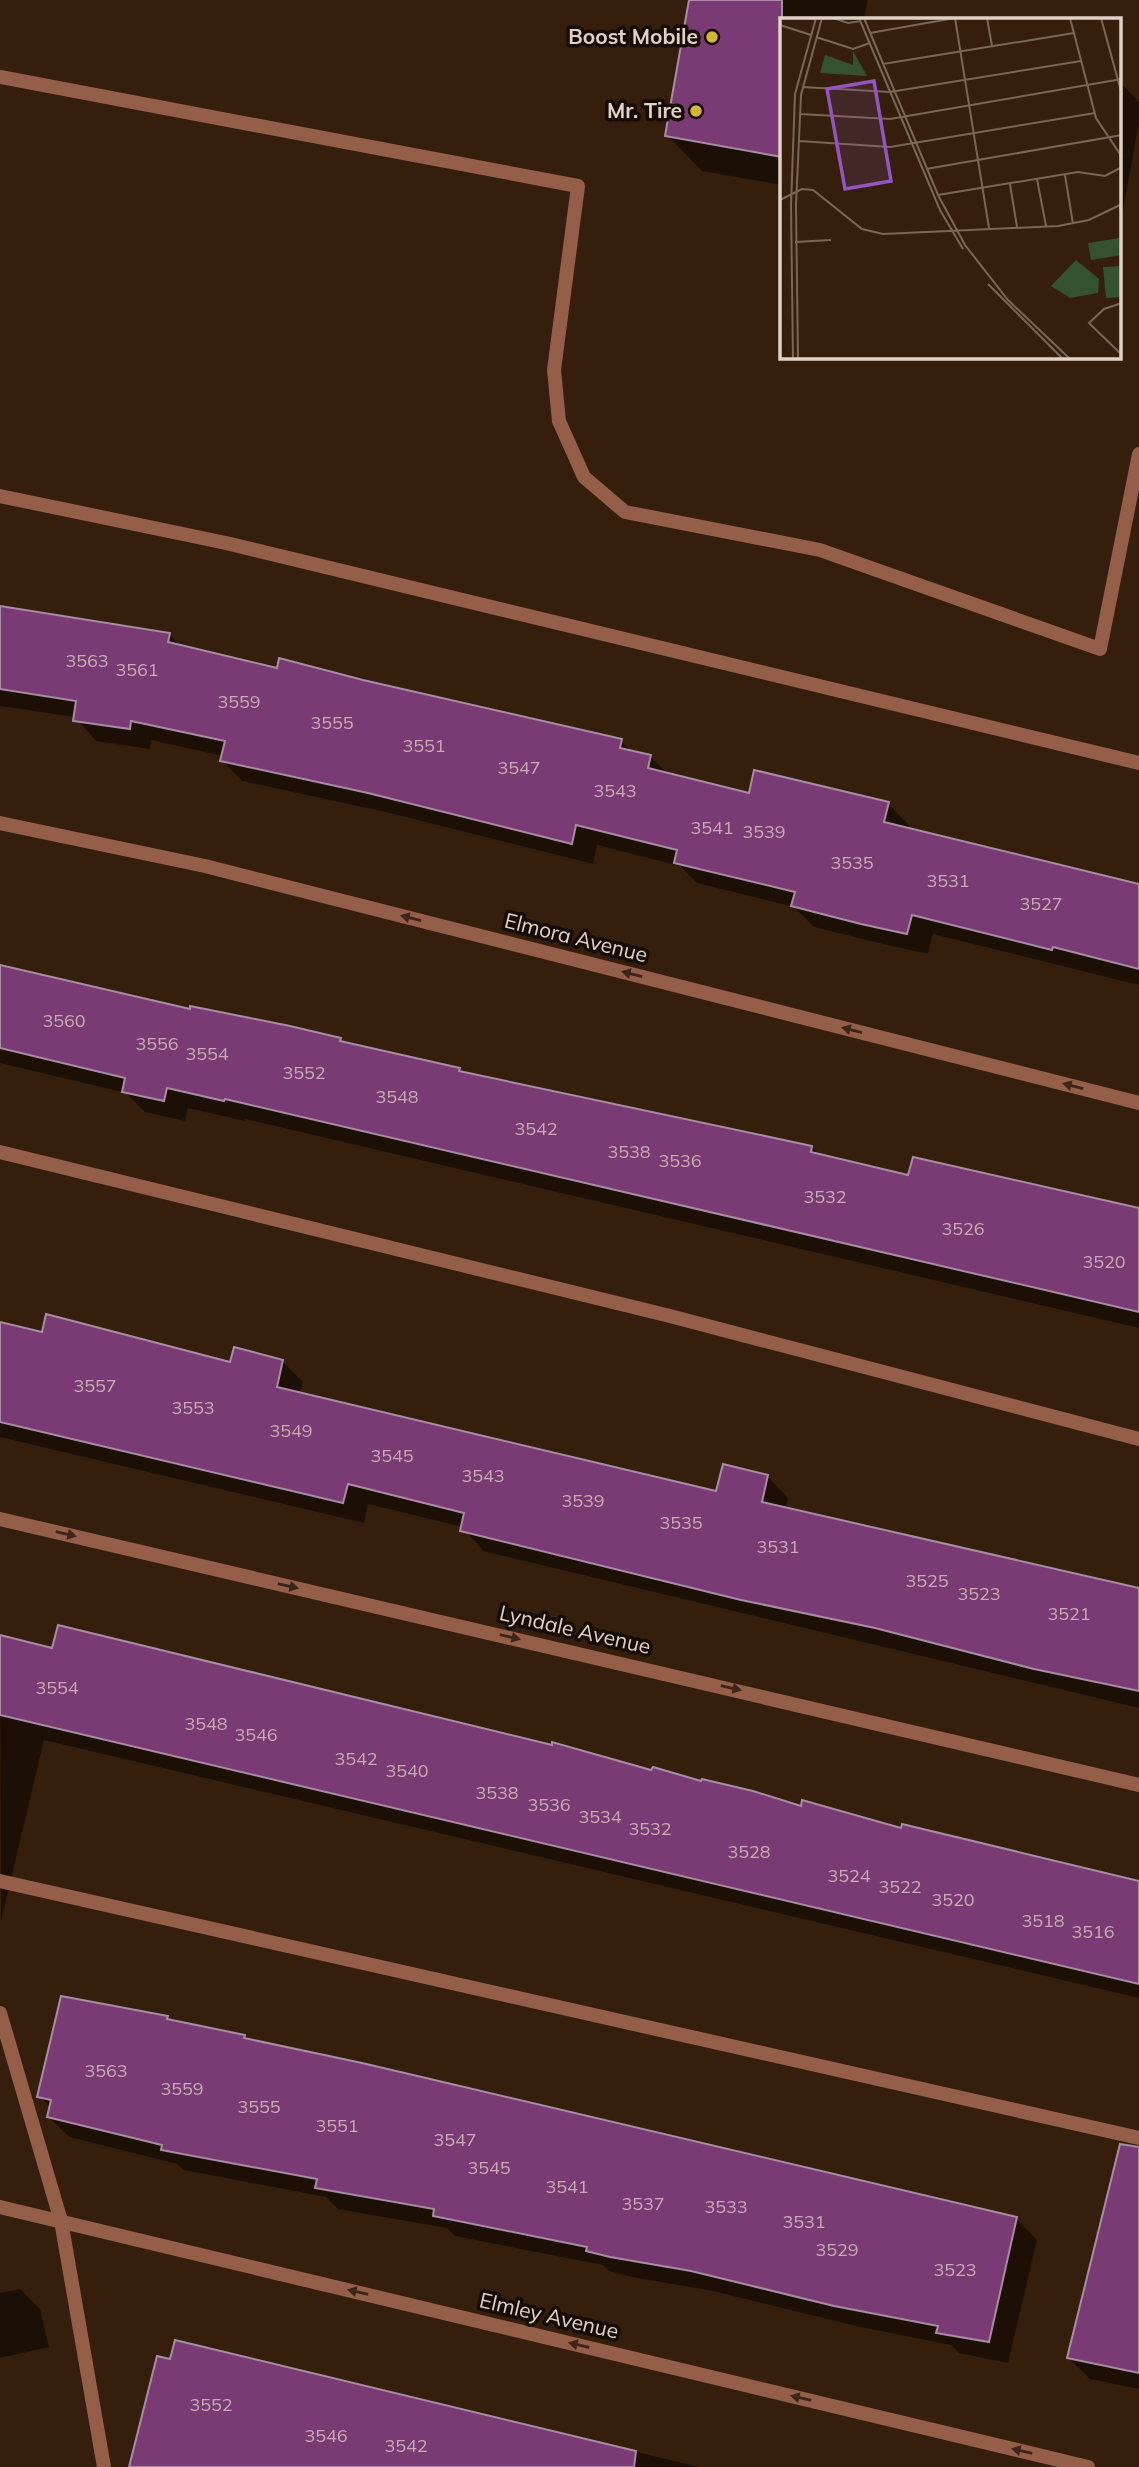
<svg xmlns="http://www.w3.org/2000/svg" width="1139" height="2467" viewBox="0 0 1139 2467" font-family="Mulish,sans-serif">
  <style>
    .shadow { fill: #0007 }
    .building { fill: #7a3b74; stroke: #a78ca3; stroke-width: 2 }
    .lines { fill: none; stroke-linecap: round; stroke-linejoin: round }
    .service { stroke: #955e48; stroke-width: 14 }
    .minor { stroke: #955e48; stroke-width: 14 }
    .oneway { fill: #3c2519 }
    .poi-dot { fill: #d5b534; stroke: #160c05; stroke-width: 2.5 }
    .labels { text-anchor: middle; stroke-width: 7; stroke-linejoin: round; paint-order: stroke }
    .number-label { font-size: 18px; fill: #c6acb2 }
    .poi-label { font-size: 21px; font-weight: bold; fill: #e0d1c6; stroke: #160c05; text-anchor: end }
    .street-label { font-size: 21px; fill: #e0d1c6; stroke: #160c05 }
    .inset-road { fill: none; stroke: #796656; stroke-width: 2 }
    .view { fill: #9455c1; fill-opacity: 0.15; stroke: #9455c1; stroke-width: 3.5 }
    .inset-edge { fill: none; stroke: #e0d1c6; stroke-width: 3.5 }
  </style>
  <rect width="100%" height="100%" fill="#351f0c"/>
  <!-- shadow -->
  <g class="shadow">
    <polygon points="690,0 868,0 864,19 782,19 782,185 702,171 667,135"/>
    <polygon points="1120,82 1139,102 1139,122 1120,227"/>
    <polygon points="0,607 169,634 181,647 278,671 363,682 621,741 632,752 650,756 669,775 750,795 888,804 909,825 908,830 1139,885 1139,985 933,934 928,954 883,944 814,927 794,907 697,883 680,866 597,845 593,864 390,813 242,781 222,760 223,756 151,740 150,749 96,741 75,717 0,706"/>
    <polygon points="0,966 191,1012 340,1040 345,1044 459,1069 463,1074 812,1147 820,1155 910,1177 1139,1210 1139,1328 245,1119 245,1121 188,1108 185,1121 145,1112 126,1093 0,1063"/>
    <polygon points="0,1323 231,1365 282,1361 303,1382 300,1394 717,1493 768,1477 788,1498 786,1509 1139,1591 1139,1708 483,1551 463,1527 368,1504 364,1523 0,1437"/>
    <polygon points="0,1637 653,1772 1139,1883 1139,1998 44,1740 1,1921"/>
    <polygon points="167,2018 171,2022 244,2037 248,2041 1017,2219 1037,2240 1008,2363 959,2353 951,2345 856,2326 713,2291 632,2277 609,2271 603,2265 455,2236 447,2228 338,2209 326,2197 184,2170 177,2164 69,2137 49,2117 51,2108 39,2096"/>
    <polygon points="1139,2156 1139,2389 1090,2379 1069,2358"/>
    <polygon points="20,2289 40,2309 49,2347 0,2358 0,2293"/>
    <polygon points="451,2407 699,2467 138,2467"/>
  </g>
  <!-- building -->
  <g class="building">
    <polygon points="689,0 782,0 782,157 665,136"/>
    <polygon points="0,606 170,633 168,642 277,668 279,658 363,680 622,739 620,748 651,755 648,768 749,793 754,770 889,802 884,822 1139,884 1139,969 1053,947 1052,950 912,915 907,934 861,924 791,906 795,892 674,863 677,850 576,825 572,844 368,793 220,761 225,741 131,721 130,729 73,721 76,701 0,689"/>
    <polygon points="0,965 190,1009 190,1006 290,1026 341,1038 340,1041 460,1068 459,1071 812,1146 811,1152 908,1175 913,1157 1139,1208 1139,1312 225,1099 224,1101 167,1088 164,1101 122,1092 125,1078 0,1048"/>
    <polygon points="46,1314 230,1362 234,1347 283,1360 277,1387 716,1491 723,1464 768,1475 762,1502 1139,1588 1139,1691 1034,1669 875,1628 741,1600 460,1531 464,1513 348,1484 343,1503 0,1422 0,1322 42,1332"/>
    <polygon points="58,1625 552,1745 552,1742 651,1770 653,1767 701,1781 702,1779 753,1791 801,1806 802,1800 901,1828 902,1824 1139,1881 1139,1984 0,1715 0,1635 52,1648"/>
    <polygon points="61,1996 168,2016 167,2019 245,2035 244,2038 362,2063 1017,2217 989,2342 936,2333 938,2326 834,2306 691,2271 610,2257 586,2251 587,2247 433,2216 434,2209 315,2188 317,2179 161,2150 162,2145 47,2117 51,2100 37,2097"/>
    <polygon points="1120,2144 1139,2147 1139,2373 1067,2358"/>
    <polygon points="175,2340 636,2451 634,2467 129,2467 157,2356 170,2359"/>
  </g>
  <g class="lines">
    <!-- service -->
    <g class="service">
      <polyline points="0,77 578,186 554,370 559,421 584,477 625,512 820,550 1100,649 1139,454"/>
      <polyline points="0,496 226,543 1139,763"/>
      <polyline points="0,1152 670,1316 1139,1439"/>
      <polyline points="0,1881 1139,2138"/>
      <polyline points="0,2013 61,2221 104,2467"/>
    </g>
    <!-- minor -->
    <g class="minor">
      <polyline points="0,823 205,866 1139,1103"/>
      <polyline points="0,1519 1139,1785"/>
      <polyline points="0,2207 1088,2467"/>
    </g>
  </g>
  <!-- one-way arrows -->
  <defs><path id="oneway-solid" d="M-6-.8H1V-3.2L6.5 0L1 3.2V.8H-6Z" transform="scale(1.75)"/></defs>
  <g class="oneway">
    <use href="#oneway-solid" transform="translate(411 918) rotate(-166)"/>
    <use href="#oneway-solid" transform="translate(632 974) rotate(-166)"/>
    <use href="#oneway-solid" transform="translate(852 1030) rotate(-166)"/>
    <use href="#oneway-solid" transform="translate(1073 1086) rotate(-166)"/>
    <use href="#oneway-solid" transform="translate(66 1534) rotate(13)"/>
    <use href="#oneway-solid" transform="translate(288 1586) rotate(13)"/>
    <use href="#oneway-solid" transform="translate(510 1637) rotate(13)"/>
    <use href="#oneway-solid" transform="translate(731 1688) rotate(13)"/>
    <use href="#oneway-solid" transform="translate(358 2292) rotate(-167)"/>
    <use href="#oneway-solid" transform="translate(579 2345) rotate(-167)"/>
    <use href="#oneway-solid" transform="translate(801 2398) rotate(-167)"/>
    <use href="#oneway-solid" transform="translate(1022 2451) rotate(-167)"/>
  </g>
  <!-- markers -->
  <g class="poi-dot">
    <circle cx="712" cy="37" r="7"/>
    <circle cx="696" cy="111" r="7"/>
  </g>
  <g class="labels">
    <!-- number labels -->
    <g class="number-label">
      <text x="87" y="667">3563</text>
      <text x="137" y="676">3561</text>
      <text x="239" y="708">3559</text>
      <text x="332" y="729">3555</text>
      <text x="424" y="752">3551</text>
      <text x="519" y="774">3547</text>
      <text x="615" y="797">3543</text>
      <text x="712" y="834">3541</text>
      <text x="764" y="838">3539</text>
      <text x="852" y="869">3535</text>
      <text x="948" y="887">3531</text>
      <text x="1041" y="910">3527</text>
      <text x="64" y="1027">3560</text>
      <text x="157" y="1050">3556</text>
      <text x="207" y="1060">3554</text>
      <text x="304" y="1079">3552</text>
      <text x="397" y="1103">3548</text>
      <text x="536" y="1135">3542</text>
      <text x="629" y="1158">3538</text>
      <text x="680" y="1167">3536</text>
      <text x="825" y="1203">3532</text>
      <text x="963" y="1235">3526</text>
      <text x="1104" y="1268">3520</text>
      <text x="95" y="1392">3557</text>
      <text x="193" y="1414">3553</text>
      <text x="291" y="1437">3549</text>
      <text x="392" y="1462">3545</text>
      <text x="483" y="1482">3543</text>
      <text x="583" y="1507">3539</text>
      <text x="681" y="1529">3535</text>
      <text x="778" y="1553">3531</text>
      <text x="927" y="1587">3525</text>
      <text x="979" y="1600">3523</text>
      <text x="1069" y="1620">3521</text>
      <text x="57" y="1694">3554</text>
      <text x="206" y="1730">3548</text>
      <text x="256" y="1741">3546</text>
      <text x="356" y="1765">3542</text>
      <text x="407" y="1777">3540</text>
      <text x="497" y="1799">3538</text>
      <text x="549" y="1811">3536</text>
      <text x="600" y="1823">3534</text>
      <text x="650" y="1835">3532</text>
      <text x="749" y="1858">3528</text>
      <text x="849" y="1882">3524</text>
      <text x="900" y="1893">3522</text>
      <text x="953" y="1906">3520</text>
      <text x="1043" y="1927">3518</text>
      <text x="1093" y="1938">3516</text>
      <text x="106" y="2077">3563</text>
      <text x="182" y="2095">3559</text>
      <text x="259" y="2113">3555</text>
      <text x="337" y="2132">3551</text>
      <text x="455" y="2146">3547</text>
      <text x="489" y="2174">3545</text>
      <text x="567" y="2193">3541</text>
      <text x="643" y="2210">3537</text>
      <text x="726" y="2213">3533</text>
      <text x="804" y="2228">3531</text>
      <text x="837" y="2256">3529</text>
      <text x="955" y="2276">3523</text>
      <text x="211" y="2411">3552</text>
      <text x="326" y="2442">3546</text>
      <text x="406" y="2452">3542</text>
    </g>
    <!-- poi labels -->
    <g class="poi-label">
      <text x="698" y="44">Boost Mobile</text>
      <text x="682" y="118">Mr. Tire</text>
    </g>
    <!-- street labels -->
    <g class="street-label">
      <text transform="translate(576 938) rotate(14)" y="7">Elmora Avenue</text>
      <text transform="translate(575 1630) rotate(13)" y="7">Lyndale Avenue</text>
      <text transform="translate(549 2316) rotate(13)" y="7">Elmley Avenue</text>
    </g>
  </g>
  <!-- overview -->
  <g transform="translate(780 18)">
    <rect width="341" height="341" fill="#351f0c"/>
    <path d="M73,33l14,25 -47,-3 5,-18 28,10zM339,220l2,17 -30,5 -3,-17zM296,242l23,19 -1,14 -28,5 -19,-12zM341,248v31l-15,1 -3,-31z" fill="#33522d"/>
    <path class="inset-road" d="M53,0l15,5 13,-2M79,0l81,192 23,39M84,0l74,177 27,50 43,55 62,59M175,0l34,210M207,0l5,28M290,0l26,100 26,39M321,0l21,77M0,7l31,10M90,15l85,-15M36,19l37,12 17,-6M103,46l191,-31M23,69l87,5 191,-31M20,96l90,5 232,-40M19,123l91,6 205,-34M146,151l196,-34M285,157l8,49M257,161l9,47M230,166l7,43M158,177l140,-23 27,4 17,-9M0,182l22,-11 11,1 49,39 21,5 175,-8 31,-6 33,-16M15,224l36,-2M208,266l75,75M342,285l-18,6 -15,14 33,32M13,341l-2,-154 4,-111 21,-76M18,341l-2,-154 5,-110 21,-77"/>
    <path class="view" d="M94,63l17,100 -46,8 -18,-100z"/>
    <rect width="341" height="341" class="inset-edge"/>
  </g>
</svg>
